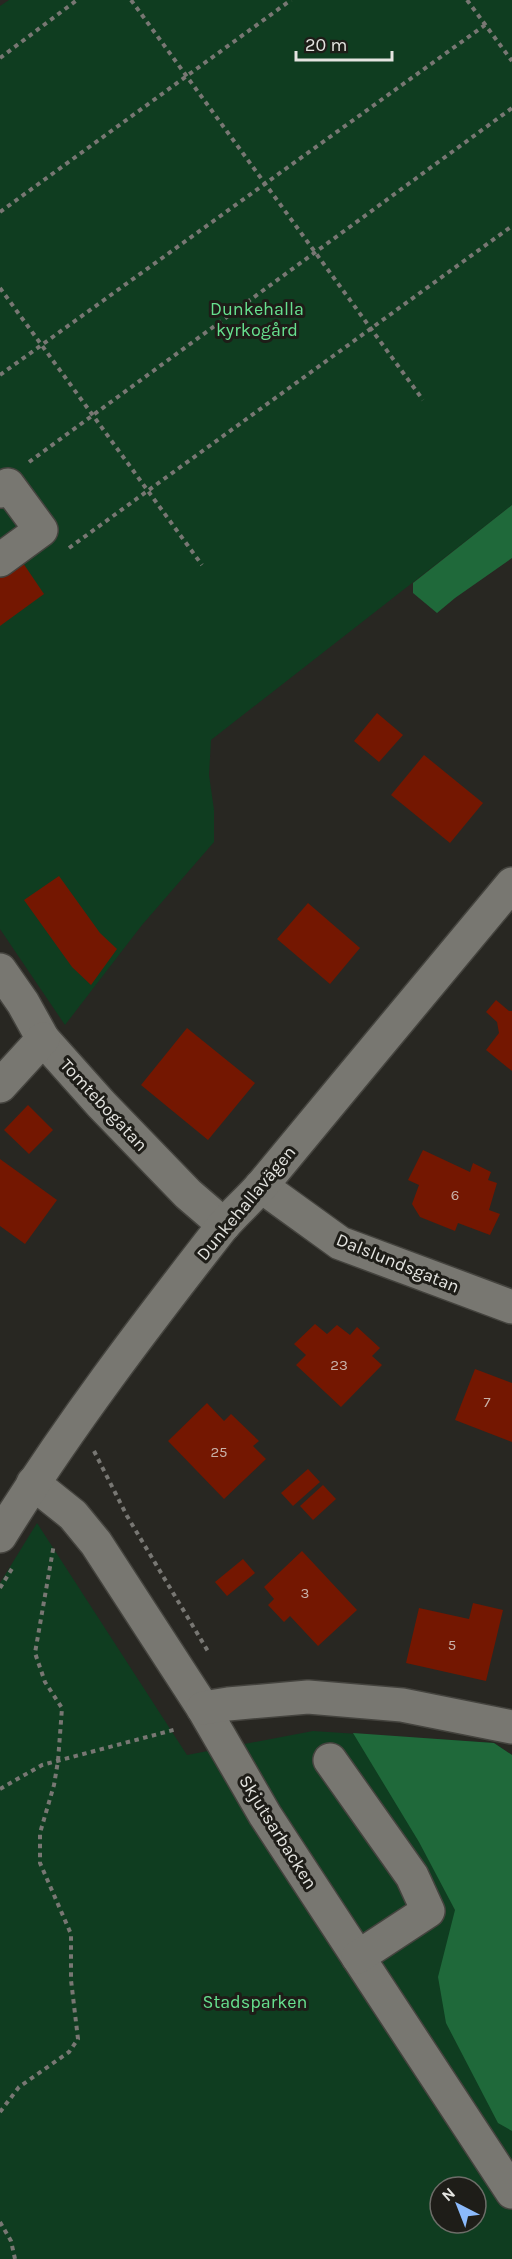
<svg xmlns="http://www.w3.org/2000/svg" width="512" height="2259" viewBox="0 0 512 2259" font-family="Karla,sans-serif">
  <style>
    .green { fill: #0f3d20; fill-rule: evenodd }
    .forest { fill: #1f693a }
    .building { fill: #741701 }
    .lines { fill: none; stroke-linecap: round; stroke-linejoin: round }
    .minor-casing { stroke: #44433e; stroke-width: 36 }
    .path { stroke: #787773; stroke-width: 4; stroke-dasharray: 4.5 4.5; stroke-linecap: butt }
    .minor { stroke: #787771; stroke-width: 33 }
    .labels { text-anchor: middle; stroke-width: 6; stroke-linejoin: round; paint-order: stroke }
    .number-label { font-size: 15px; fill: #c8b1a8 }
    .park-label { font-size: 18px; fill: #67e18f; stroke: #1e1d18 }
    .street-label { font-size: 18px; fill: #e4e4e0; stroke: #1e1d18 }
  </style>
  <rect width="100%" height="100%" fill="#282722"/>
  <!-- green -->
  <g class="green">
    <polygon points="9,0 512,0 512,505 211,740 209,775 214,810 214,842 142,925 65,1025 0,929 0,6"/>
    <path d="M37,1523l150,232 126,-24 181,12 18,12v504h-512v-676zM440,2187h36v36h-36z"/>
  </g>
  <!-- forest -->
  <g class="forest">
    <polygon points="512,505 512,558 455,598 437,613 413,593 413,583"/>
    <polygon points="353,1733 494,1743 512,1755 512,2131 498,2123 446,2023 438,1977 455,1910 419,1842"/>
  </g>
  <!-- building -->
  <g class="building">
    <polygon points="0,559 23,563 44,594 0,626"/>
    <polygon points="377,713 403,735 379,762 354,741"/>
    <polygon points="424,755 483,803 450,843 391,795"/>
    <polygon points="59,876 100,933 117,949 91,985 72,967 24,900"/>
    <polygon points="308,903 360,948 330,984 277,939"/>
    <polygon points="496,1000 509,1011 512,1011 512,1071 486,1050 499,1033 497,1022 486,1012"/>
    <polygon points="187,1028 255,1083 208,1140 141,1085"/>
    <polygon points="28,1105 53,1130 29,1154 4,1130"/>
    <polygon points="423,1150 470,1172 473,1163 491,1172 488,1180 497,1183 489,1210 500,1214 490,1235 458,1223 455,1231 420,1217 412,1204 419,1185 408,1180"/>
    <polygon points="0,1159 57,1200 25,1244 0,1226"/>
    <polygon points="315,1324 327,1334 337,1325 350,1335 357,1327 380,1348 372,1356 382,1365 341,1407 296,1365 306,1355 294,1344"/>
    <polygon points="475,1369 512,1383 512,1442 455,1420"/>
    <polygon points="207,1403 224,1421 231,1414 259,1441 253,1446 266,1459 224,1499 168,1441"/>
    <polygon points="308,1469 320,1482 293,1506 281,1493"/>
    <polygon points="323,1485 336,1499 313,1520 300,1506"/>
    <polygon points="302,1551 357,1610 318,1646 290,1616 284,1622 268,1605 274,1599 264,1587"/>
    <polygon points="243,1559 255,1573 227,1596 215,1582"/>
    <polygon points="473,1603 503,1610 486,1681 406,1663 419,1608 469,1619"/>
  </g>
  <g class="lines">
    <defs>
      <g id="minor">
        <polyline points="0,491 8,485 41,530 0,560"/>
        <polyline points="0,970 23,1003 43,1039 101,1104 188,1194 224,1225"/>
        <polyline points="0,1086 43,1039"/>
        <polyline points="261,1186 340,1243 512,1307"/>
        <polyline points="33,1483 73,1515 96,1543 203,1708 265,1815 512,2192"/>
        <path d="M0,1536c67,-108 144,-209 222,-309 13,-15 28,-28 41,-43 83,-100 165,-200 249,-300"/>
        <polyline points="203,1708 228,1704 308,1697 402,1705 512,1727"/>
        <polyline points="330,1760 412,1876 428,1911 358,1957"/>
      </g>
    </defs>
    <!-- minor casing -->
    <use href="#minor" class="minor-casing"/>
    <!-- path -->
    <g class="path">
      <polyline points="131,0 423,400"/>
      <polyline points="467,0 512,61"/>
      <polyline points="0,58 77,0"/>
      <polyline points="0,212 291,0"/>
      <polyline points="0,288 202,565"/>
      <polyline points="0,375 485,25"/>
      <polyline points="29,462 512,108"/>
      <polyline points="69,548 512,226"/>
      <polyline points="94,1451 127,1516 209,1653"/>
      <polyline points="0,1588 13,1567"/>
      <polyline points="0,1789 42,1765 177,1729"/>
      <polyline points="0,2112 19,2087 69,2052 78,2039 71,1980 71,1934 40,1863 40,1833 54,1785 58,1761 62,1708 45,1682 35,1653 54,1544"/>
      <polyline points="0,2222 11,2241 15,2259"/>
    </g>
    <!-- minor -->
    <use href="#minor" class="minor"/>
  </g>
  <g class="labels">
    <!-- number labels -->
    <g class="number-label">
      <text x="455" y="1200">6</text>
      <text x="339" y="1370">23</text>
      <text x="487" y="1407">7</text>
      <text x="219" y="1457">25</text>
      <text x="305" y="1598">3</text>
      <text x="452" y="1650">5</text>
    </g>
    <!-- park labels -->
    <g class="park-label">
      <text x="257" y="315">Dunkehalla<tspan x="257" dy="21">kyrkogård</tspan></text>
      <text x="255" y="2008">Stadsparken</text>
    </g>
    <!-- street labels -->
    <g class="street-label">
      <text transform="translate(104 1105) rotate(47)" y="6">Tomtebogatan</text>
      <text transform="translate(246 1203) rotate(-50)" y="6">Dunkehallavägen</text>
      <text transform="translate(398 1263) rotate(22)" y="6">Dalslundsgatan</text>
      <text transform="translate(278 1832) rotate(58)" y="6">Skjutsarbacken</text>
    </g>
  </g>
  <!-- north arrow -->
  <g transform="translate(458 2205) rotate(318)"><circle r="28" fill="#1e1d18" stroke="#6d6d68" stroke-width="1.5"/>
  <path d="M0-4.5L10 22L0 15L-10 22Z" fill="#8bbafc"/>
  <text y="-9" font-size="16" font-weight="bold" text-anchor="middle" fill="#e4e4e0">N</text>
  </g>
  <!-- scale -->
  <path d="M296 51v9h96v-9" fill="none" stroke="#e4e4e0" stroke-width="3"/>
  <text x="305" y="51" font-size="18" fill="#e4e4e0" stroke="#1e1d18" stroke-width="4.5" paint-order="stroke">20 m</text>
</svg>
